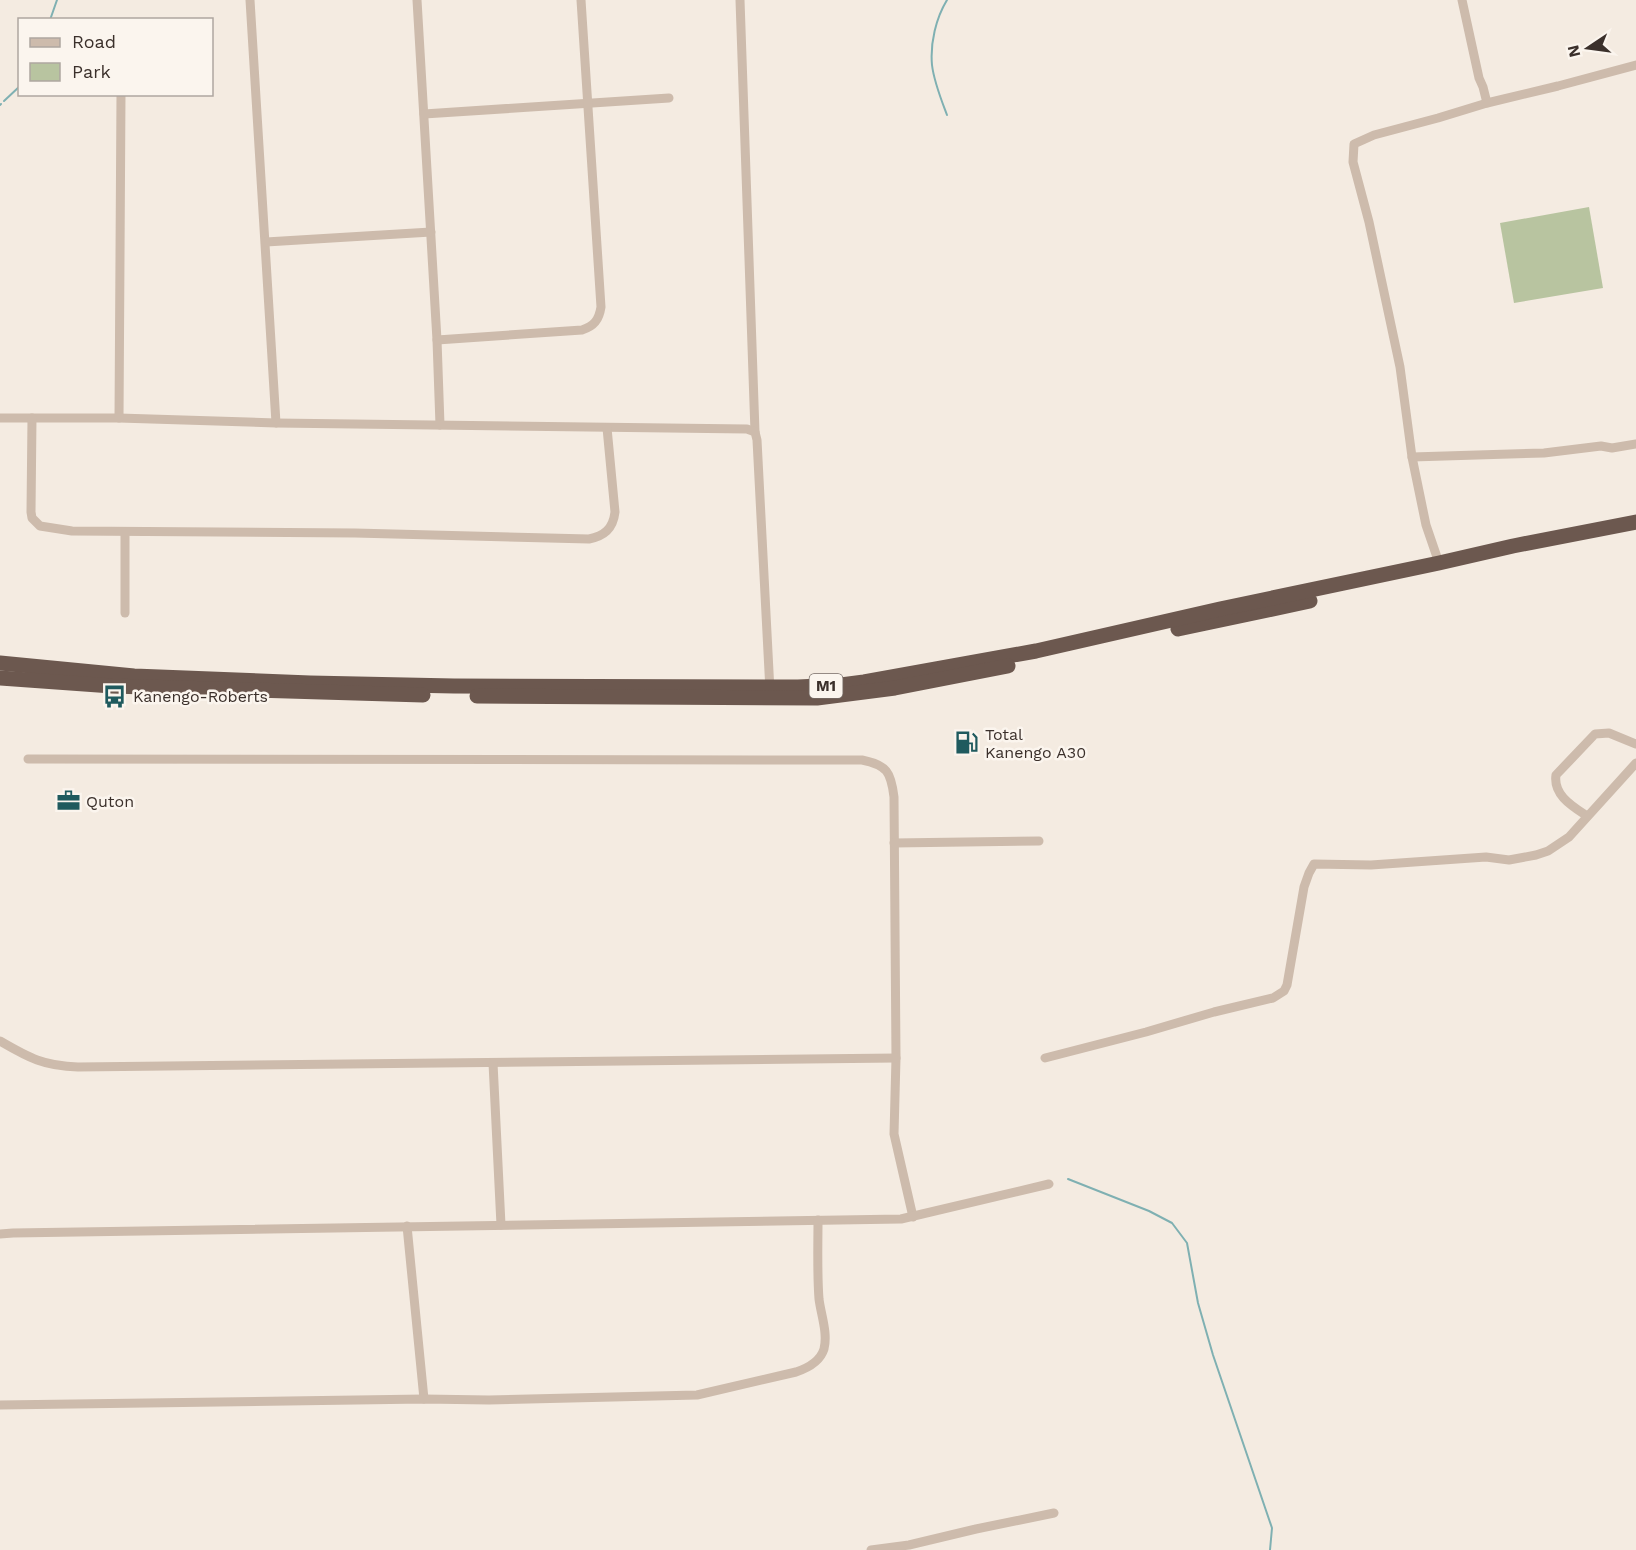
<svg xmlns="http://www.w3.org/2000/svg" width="1636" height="1550" viewBox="0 0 1636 1550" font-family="'Work Sans',sans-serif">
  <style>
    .green { fill: #b8c4a0 }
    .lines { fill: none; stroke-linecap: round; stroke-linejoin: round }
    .stream { stroke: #7fb0b2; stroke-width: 2 }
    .minor { stroke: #cdbbac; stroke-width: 9 }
    .trunk { stroke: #6c584f; stroke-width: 15 }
    .labels { text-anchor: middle; stroke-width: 5; stroke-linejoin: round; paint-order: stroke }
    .shield { fill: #fbf5ee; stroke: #756b66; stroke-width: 1.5 }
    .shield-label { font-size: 15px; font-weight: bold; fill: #3b302b }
    .poi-label { font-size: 16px; fill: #3b302b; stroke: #fbf5ee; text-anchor: start }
  </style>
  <rect width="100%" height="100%" fill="#f4ebe1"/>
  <!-- green -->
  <polygon class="green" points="1589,207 1603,288 1514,303 1500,223"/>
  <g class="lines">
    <!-- stream -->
    <g class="stream">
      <polyline points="50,20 57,0"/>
      <polyline points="4,101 20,86"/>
      <polyline points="0,105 1,104"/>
      <path d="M947,115c-6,-16 -13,-33 -15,-50 -2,-22 4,-47 15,-65"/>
      <polyline points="1068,1179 1149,1211 1172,1223 1187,1243 1198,1303 1213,1355 1272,1528 1270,1550"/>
    </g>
    <!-- minor -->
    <g class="minor">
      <polyline points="250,0 276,423"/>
      <polyline points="417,0 437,340 440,425"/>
      <polyline points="740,0 755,432"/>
      <polyline points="1462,0 1479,78 1483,87 1487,103"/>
      <polyline points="424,114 669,98"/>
      <polyline points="266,242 431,232"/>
      <path d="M437,340l145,-10c12,-4 17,-10 19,-23l-20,-307"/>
      <polyline points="0,418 119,418 276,423 747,429 755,432 757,440 770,691"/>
      <path d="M32,418l-1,94 1,6 8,8 32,5 283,2 234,6c15,-3 24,-10 26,-27l-8,-84"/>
      <polyline points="119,418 121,94"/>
      <polyline points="1412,457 1544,453 1601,446 1612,448 1636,444"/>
      <polyline points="125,532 125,613"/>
      <polyline points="1439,563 1426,525 1412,457 1400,367 1369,222 1353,162 1354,144 1374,135 1438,118 1487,103 1558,86 1636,65"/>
      <path d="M28,759l834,1c25,5 29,12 32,37l2,261 -2,76 19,83"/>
      <path d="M1587,816c-15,-10 -34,-21 -31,-41l39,-41 14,-1 27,11"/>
      <polyline points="894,843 1039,841"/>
      <path d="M0,1041c29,17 44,25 78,26l818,-9"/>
      <polyline points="1045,1058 1146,1032 1214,1012 1273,998 1284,991 1287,985 1304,887 1309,873 1314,864 1371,865 1486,857 1509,860 1536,855 1548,851 1569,837 1636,763"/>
      <polyline points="493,1063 501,1225"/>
      <polyline points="407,1226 424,1399"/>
      <polyline points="0,1234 13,1233 901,1219 1049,1184"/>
      <path d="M0,1405l424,-6 65,1 208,-5 99,-23c12,-4 24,-10 28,-23 4,-16 -3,-34 -5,-50 -2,-26 -1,-53 -1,-79"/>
      <polyline points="871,1550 909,1545 976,1529 1054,1513"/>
    </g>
    <!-- trunk -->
    <g class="trunk">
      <polyline points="1178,629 1310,601"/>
      <polyline points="0,663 134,676 310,683 454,686 798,687 841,685 864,682 1036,651 1220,609 1439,563 1513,546 1636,522"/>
      <polyline points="0,678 112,686 423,695"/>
      <polyline points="477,696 817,698 895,688 1008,666"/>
    </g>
  </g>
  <!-- icons -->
  <defs>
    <symbol id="bus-bare" viewBox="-9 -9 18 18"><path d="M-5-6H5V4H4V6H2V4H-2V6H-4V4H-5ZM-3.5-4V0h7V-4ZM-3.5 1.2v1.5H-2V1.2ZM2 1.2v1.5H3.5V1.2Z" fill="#1f5a5e" stroke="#fbf5ee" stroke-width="2.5" paint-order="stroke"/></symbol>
    <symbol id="fuel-bare" viewBox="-9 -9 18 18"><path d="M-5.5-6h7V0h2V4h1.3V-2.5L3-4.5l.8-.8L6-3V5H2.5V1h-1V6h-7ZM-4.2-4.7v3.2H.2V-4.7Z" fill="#1f5a5e" stroke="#fbf5ee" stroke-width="2.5" paint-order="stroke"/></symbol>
    <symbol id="office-bare" viewBox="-9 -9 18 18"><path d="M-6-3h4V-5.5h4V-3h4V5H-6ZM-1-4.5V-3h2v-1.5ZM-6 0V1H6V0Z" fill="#1f5a5e" stroke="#fbf5ee" stroke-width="2.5" paint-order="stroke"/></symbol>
  </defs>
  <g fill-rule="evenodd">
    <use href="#bus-bare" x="98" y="680" width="33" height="33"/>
    <use href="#fuel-bare" x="950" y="726" width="33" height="33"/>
    <use href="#office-bare" x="52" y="784" width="33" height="33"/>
  </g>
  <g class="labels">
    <!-- shield labels -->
    <rect class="shield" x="809.5" y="674" width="33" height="24" rx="4.5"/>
    <g class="shield-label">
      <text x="826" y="691">M1</text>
    </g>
    <!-- poi labels -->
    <g class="poi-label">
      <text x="133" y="702">Kanengo-Roberts</text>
      <text x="985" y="740">Total<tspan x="985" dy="18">Kanengo A30</tspan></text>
      <text x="86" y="807">Quton</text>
    </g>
  </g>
  <!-- legend -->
  <rect x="18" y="18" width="195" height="78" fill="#fbf5ee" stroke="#aea6a0" stroke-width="1.5"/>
  <rect x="30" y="38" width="30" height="9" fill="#cdbbac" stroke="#aea6a0" stroke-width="1.5"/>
  <text x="72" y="48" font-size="18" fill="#3b302b">Road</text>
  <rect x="30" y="63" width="30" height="18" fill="#b8c4a0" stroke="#aea6a0" stroke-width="1.5"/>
  <text x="72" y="78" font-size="18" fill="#3b302b">Park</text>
  <!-- north arrow -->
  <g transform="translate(1588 48) rotate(257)" stroke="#fbf5ee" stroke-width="4.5" paint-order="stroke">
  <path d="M0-4.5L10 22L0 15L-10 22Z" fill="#3b302b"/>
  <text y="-9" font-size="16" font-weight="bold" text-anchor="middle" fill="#3b302b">N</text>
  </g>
</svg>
